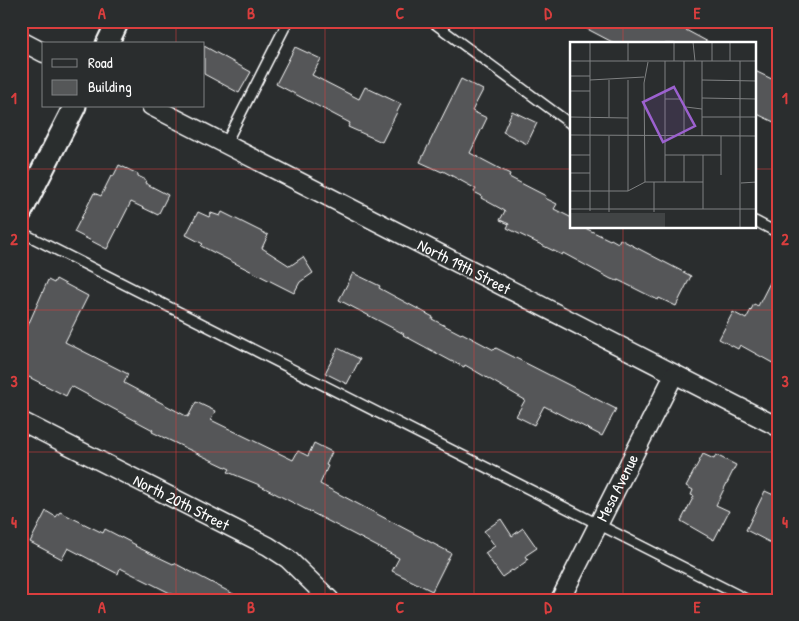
<svg xmlns="http://www.w3.org/2000/svg" width="799" height="621" viewBox="0 0 799 621" font-family="'Patrick Hand',sans-serif">
  <style>
    .building { fill: #555758; stroke: #fff }
    .lines { fill: none; stroke-linecap: round; stroke-linejoin: round }
    .service-casing { stroke: #fff; stroke-width: 12 }
    .minor-casing { stroke: #fff; stroke-width: 21 }
    .tertiary-casing { stroke: #fff; stroke-width: 25 }
    .service { stroke: #2a2d2e; stroke-width: 9 }
    .minor { stroke: #2a2d2e; stroke-width: 18 }
    .tertiary { stroke: #2a2d2e; stroke-width: 21 }
    .grid { fill: none; stroke: #da3e3e; stroke-width: 1; stroke-opacity: 0.55 }
    .labels { text-anchor: middle; stroke-width: 4; stroke-linejoin: round; paint-order: stroke }
    .street-label { font-size: 16px; fill: #fff; stroke: #2a2d2e }
    .inset-road { fill: none; stroke: #7f8182; stroke-width: 1 }
    .view { fill: #9c61cf; fill-opacity: 0.15; stroke: #9c61cf; stroke-width: 2.5 }
    .inset-edge { fill: none; stroke: #fff; stroke-width: 2.5 }
    .neatline { fill: none; stroke: #da3e3e; stroke-width: 2 }
    .grid-label { font-size: 16px; text-anchor: middle; font-weight: bold; fill: #da3e3e }
  </style>
  <rect width="100%" height="100%" fill="#2a2d2e"/>
  <filter id="ink" filterUnits="userSpaceOnUse"><feTurbulence type="fractalNoise" baseFrequency=".02" numOctaves="2"/><feDisplacementMap in="SourceGraphic" scale="10" xChannelSelector="R" yChannelSelector="G"/><feConvolveMatrix kernelMatrix="1 2 1 2 8 2 1 2 1" color-interpolation-filters="sRGB"/></filter>
  <g filter="url(#ink)">
    <!-- building -->
    <g class="building">
      <polygon points="572,21 669,21 712,44 616,44"/>
      <polygon points="204,46 251,72 239,93 204,74"/>
      <polygon points="295,47 321,59 312,75 359,99 365,87 401,104 382,142 348,127 350,123 276,84"/>
      <polygon points="755,71 778,82 778,124 755,113"/>
      <polygon points="461,79 483,90 472,111 487,118 470,153 510,174 509,177 546,196 545,198 557,204 554,209 572,218 572,228 585,228 610,240 611,239 618,243 620,239 691,276 676,306 659,298 658,300 618,280 618,281 611,279 563,253 562,255 507,228 509,224 500,220 505,211 481,198 482,196 474,192 476,189 443,171 442,172 420,162"/>
      <polygon points="512,111 537,123 527,144 503,132"/>
      <polygon points="119,165 138,174 138,176 146,180 145,183 168,195 158,215 131,202 107,249 74,232 94,193 101,196 111,176 113,177"/>
      <polygon points="198,212 209,217 211,213 220,216 222,212 268,235 262,248 290,266 303,257 313,273 300,282 294,293 201,246 203,244 186,235"/>
      <polygon points="778,267 778,366 740,345 738,349 719,339 733,312 746,319 754,304 758,306"/>
      <polygon points="353,273 380,286 379,288 390,294 433,317 432,319 461,334 462,333 494,350 496,348 616,409 602,436 544,406 534,425 516,416 525,400 465,365 464,367 451,361 403,335 404,334 339,300"/>
      <polygon points="56,279 88,296 65,342 128,374 124,383 188,417 196,402 215,411 211,420 293,460 298,451 308,456 314,443 332,452 326,465 328,466 320,484 451,553 432,591 392,571 399,558 257,484 228,472 230,469 152,432 153,430 71,386 66,396 21,373 21,341 48,280 54,283"/>
      <polygon points="338,348 360,359 347,384 325,373"/>
      <polygon points="703,454 714,459 716,455 736,465 716,505 729,511 714,540 681,521 694,496 691,495 693,490 686,486"/>
      <polygon points="765,491 778,497 778,534 773,544 746,530"/>
      <polygon points="46,511 56,517 60,512 103,533 105,529 136,545 135,546 173,564 174,563 245,600 184,600 120,568 118,574 68,548 62,559 30,542"/>
      <polygon points="501,519 512,536 523,528 537,548 525,556 528,560 513,571 512,570 502,577 485,553 495,546 484,531"/>
    </g>
    <g class="lines">
      <defs>
        <g id="service">
          <polyline points="431,21 572,125"/>
          <polyline points="225,145 288,21"/>
          <polyline points="755,221 778,233"/>
          <polyline points="21,232 748,600"/>
        </g>
        <g id="minor">
          <polyline points="21,41 44,53"/>
          <path id="s1" d="M151,106l627,321"/>
          <path id="s2" d="M21,421l247,125 20,13 42,41"/>
          <path id="s3" d="M560,600l114,-225"/>
        </g>
        <g id="tertiary">
          <polyline points="107,44 118,21"/>
          <polyline points="21,212 75,106"/>
        </g>
      </defs>
      <!-- service casing -->
      <use href="#service" class="service-casing"/>
      <!-- minor casing -->
      <use href="#minor" class="minor-casing"/>
      <!-- tertiary casing -->
      <use href="#tertiary" class="tertiary-casing"/>
      <!-- service -->
      <use href="#service" class="service"/>
      <!-- minor -->
      <use href="#minor" class="minor"/>
      <!-- tertiary -->
      <use href="#tertiary" class="tertiary"/>
    </g>
  </g>
  <!-- grid -->
  <path class="grid" d="M176,21v23M325,21v579M474,21v579M623,21v23M176,106v494M21,169h551M755,169h23M623,228v372M21,310h757M21,452h757"/>
  <g class="labels">
    <!-- street labels -->
    <g class="street-label">
      <text dy="6" stroke="none"><textPath href="#s1" startOffset="352">North 19th Street</textPath></text>
      <text dy="6" stroke="none"><textPath href="#s3" startOffset="126">Mesa Avenue</textPath></text>
      <text dy="6" stroke="none"><textPath href="#s2" startOffset="180">North 20th Street</textPath></text>
    </g>
  </g>
  <!-- overview -->
  <g transform="translate(570 42)">
    <rect width="186" height="186" fill="#2a2d2e"/>
    <path d="M0,171h95v15h-95z" fill="#414445"/>
    <path class="inset-road" d="M0,0h39M104,0v19M123,0l2,19M160,0v19M0,19h187M58,19v-19M95,19v121M114,19v75M132,19v75M142,19v-19M170,19v167M0,34h20M20,38l54,-3M39,38v37M132,38l55,1M0,49h20M132,56l55,1M95,57h16M116,65l16,2M0,75l58,1M132,75h55M0,93l187,1M151,94v39M0,113h20M95,113h56M0,131h20M75,140l-1,-99 4,-21M84,140v30M114,140v-27M171,141l16,-1M0,149h58l17,-9h58M58,149v-111M0,167h187M133,167v-54M20,169v-169M39,170v-76"/>
    <path class="view" d="M104,45l21,39 -32,16 -20,-40z"/>
    <rect width="186" height="186" class="inset-edge"/>
  </g>
  <!-- margin -->
  <rect width="799" height="621" fill="none" stroke="#2a2d2e" stroke-width="55"/>
  <!-- legend -->
  <rect x="42" y="42" width="162" height="65" fill="#2a2d2e" stroke="#7f8182"/>
  <rect x="52" y="59" width="25" height="8" fill="#2a2d2e" stroke="#7f8182"/>
  <text x="88" y="68" font-size="15" fill="#ffffff">Road</text>
  <rect x="52" y="80" width="25" height="15" fill="#555758" stroke="#7f8182"/>
  <text x="88" y="92" font-size="15" fill="#ffffff">Building</text>
  <rect x="28" y="28" width="744" height="566" class="neatline"/>
  <g class="grid-label">
    <text x="102" y="19">A</text>
    <text x="251" y="19">B</text>
    <text x="400" y="19">C</text>
    <text x="548" y="19">D</text>
    <text x="697" y="19">E</text>
    <text x="14" y="104">1</text>
    <text x="785" y="104">1</text>
    <text x="14" y="245">2</text>
    <text x="785" y="245">2</text>
    <text x="14" y="387">3</text>
    <text x="785" y="387">3</text>
    <text x="14" y="528">4</text>
    <text x="785" y="528">4</text>
    <text x="102" y="613">A</text>
    <text x="251" y="613">B</text>
    <text x="400" y="613">C</text>
    <text x="548" y="613">D</text>
    <text x="697" y="613">E</text>
  </g>
</svg>
